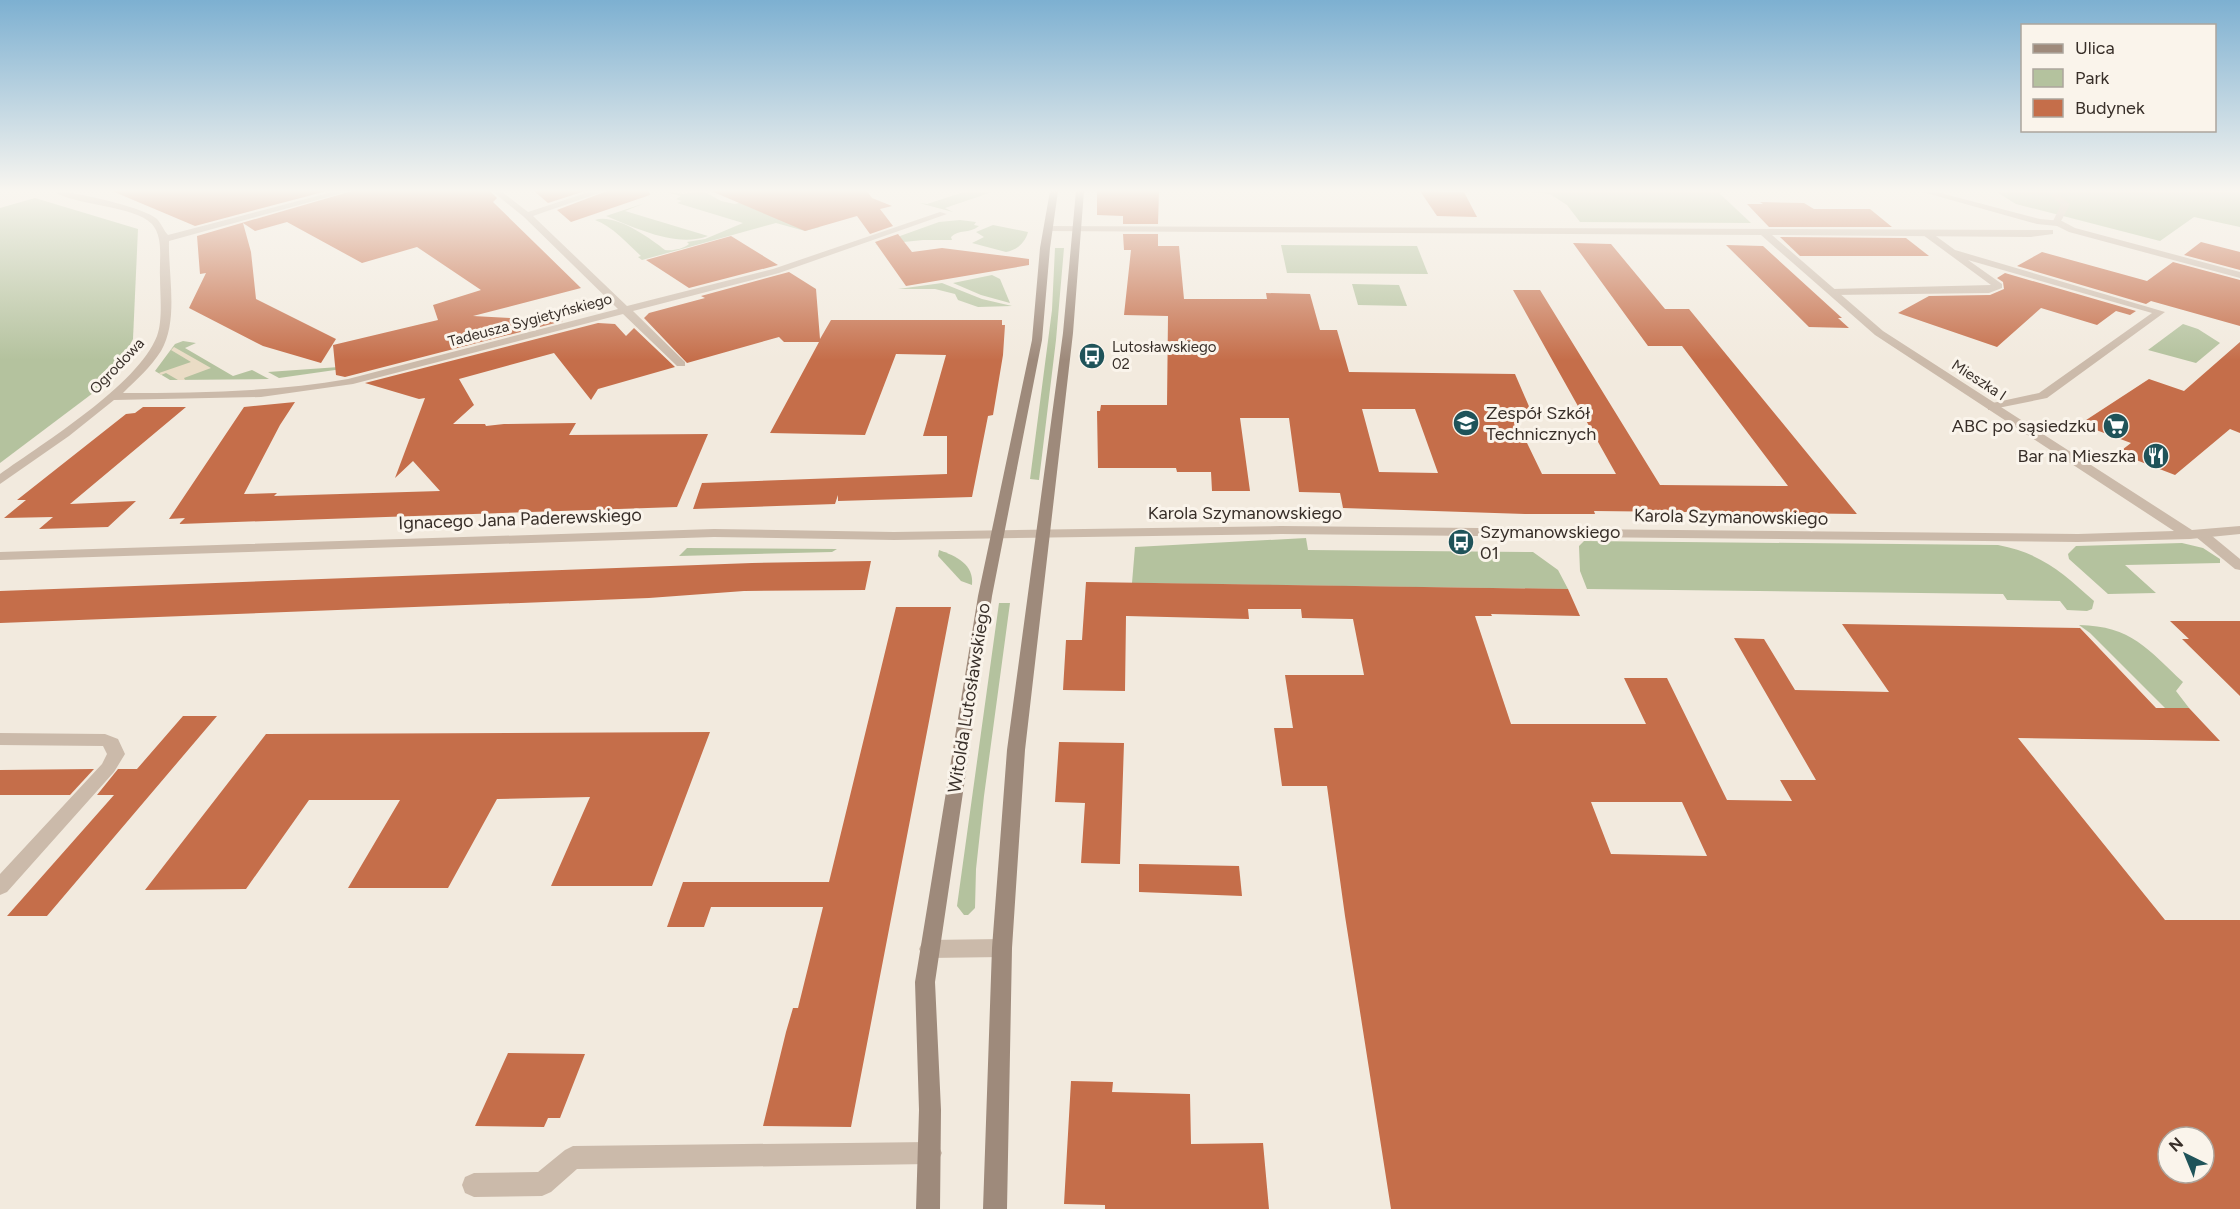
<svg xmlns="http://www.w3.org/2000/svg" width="2240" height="1209" viewBox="0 0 2240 1209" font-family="Figtree,sans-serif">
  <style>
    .green { fill: #b4c29e }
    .plaza { fill: #eadcc5 }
    .building { fill: #c56e4a; fill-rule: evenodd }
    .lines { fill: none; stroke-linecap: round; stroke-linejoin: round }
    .lane { fill: #cbbaaa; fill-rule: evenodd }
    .street { fill: #cbbaaa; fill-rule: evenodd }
    .secondary { fill: #9e8a7b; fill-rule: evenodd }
    .labels { text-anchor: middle; stroke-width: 6; stroke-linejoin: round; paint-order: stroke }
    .far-street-label { font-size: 15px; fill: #382f29; stroke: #faf4eb }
    .far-poi-label { font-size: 15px; fill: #382f29; stroke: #faf4eb; text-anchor: start }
    .poi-label { font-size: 18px; fill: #382f29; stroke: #faf4eb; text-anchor: start }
    .street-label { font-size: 18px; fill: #382f29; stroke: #faf4eb }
  </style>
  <rect width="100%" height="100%" fill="#f2eade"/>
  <!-- green -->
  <g class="green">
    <path d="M662,191l21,3 20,-3 18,10 14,3 17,-5 68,28 -15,4 -29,-8 -134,37 -4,-3 3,-1c-13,-12 -29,-30 -46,-36 20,-7 55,18 70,30 8,1 18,-1 24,-6l-2,-2 18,-3 38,-16 -66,-20 5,-2 -6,-2 5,-3z"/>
    <polygon points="967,191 995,191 945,208 953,212 919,203 927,204"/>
    <polygon points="1524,191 1717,191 1751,223 1580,222 1567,205 1550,194"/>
    <polygon points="1995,191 2240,191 2240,227 2194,217 2160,241 2016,204"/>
    <polygon points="35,198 138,229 133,339 122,360 97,390 0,463 0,208"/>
    <path d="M645,203l-20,8 83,25c-32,12 -72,-8 -102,-20z"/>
    <path d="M960,220l16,2 -2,3 5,1c-10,8 -20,3 -28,11l1,3h-29l-48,5 64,-23z"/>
    <path d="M993,225l35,7c-3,11 -11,18 -22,20l-34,-9 12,-6 -8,-5z"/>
    <polygon points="1281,245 1417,246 1428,274 1287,273"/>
    <polygon points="1055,248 1064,248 1056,340 1039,480 1030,479 1052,310"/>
    <polygon points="992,275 1000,279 1010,303 981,295 953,283"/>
    <polygon points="942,283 982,299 1012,306 978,307 958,300 955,294 935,289 898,289"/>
    <polygon points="1352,284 1399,285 1407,306 1358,305"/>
    <polygon points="2183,324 2198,329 2220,343 2196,363 2148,350"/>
    <polygon points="183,341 196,343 185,348 233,376 252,370 269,379 170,380 155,371 175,344"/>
    <polygon points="339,367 342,369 279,378 268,372"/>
    <polygon points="1306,538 1308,550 1533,552 1558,570 1568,589 1132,583 1135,547"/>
    <path d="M1584,541l414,4c43,8 65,28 96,56l-2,8 -5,2 -20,-1 -7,-9 -53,-1 -4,-6 -416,-5 -7,-18 -1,-25z"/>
    <polygon points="2182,543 2203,548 2220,559 2220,563 2125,565 2156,593 2108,594 2069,559 2068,554 2076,546"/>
    <polygon points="687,548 837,549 832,552 679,556"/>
    <path d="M939,550c17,6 35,14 33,35l-11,-4 -23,-25z"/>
    <polygon points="999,603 1010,603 984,796 976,869 975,908 968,915 964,915 957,906"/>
    <path d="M2079,625c53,1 68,24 104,57l-7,9 13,17 -23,1 -76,-76z"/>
  </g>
  <!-- plaza -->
  <polygon class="plaza" points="174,347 211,368 184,378 185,380 178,380 166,373 161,375 159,373 191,362 171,350"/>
  <!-- building -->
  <g class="building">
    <polygon points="112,191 327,191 195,226"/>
    <polygon points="352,191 490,191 497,198 493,202 581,288 473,316 563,321 345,377 336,375 333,345 438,320 433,305 481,290 417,247 362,263 287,222 255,231 243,223 251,252 256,299 336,339 321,363 263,346 189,308 206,273 200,274 197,236"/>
    <polygon points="534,191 585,191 548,203"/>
    <polygon points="607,191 649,191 650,195 571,222 557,210"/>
    <polygon points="711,191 867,191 872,198 892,206 880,209 893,226 870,234 857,216 805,231"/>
    <polygon points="1097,191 1159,191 1158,224 1123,224 1123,216 1097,215"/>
    <polygon points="1420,191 1464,192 1477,217 1437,216"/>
    <polygon points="1760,202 1804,203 1814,209 1870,209 1892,227 1769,227 1747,204 1763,204"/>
    <polygon points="898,234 912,252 942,248 1029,259 1029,265 906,286 875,242"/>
    <path d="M1123,234h35v12h21l5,53h83l-1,-6 44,1 10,36h17l12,42 166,2 16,37 -20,-1 31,64h74l-103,-184h27l120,195 128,1 -106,-140h-34l-75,-103 38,1 54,65h24l168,205 -263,-3 1,3h-70l-182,-6 -3,-15 -41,-1 -10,-74h-49l10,73h-38l-1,-19h-34l-1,-4h-78l-1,-57h3l1,-6h66l1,-89 -44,-1 7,-65h-7zM1362,409h53l23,64 -59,-1z"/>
    <polygon points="731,236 778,265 689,288 646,260"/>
    <polygon points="1780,237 1906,238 1929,256 1800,256"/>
    <polygon points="2201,242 2240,252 2240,270 2184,255"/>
    <polygon points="1726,245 1763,246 1842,318 1838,318 1849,328 1809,327"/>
    <polygon points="2042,252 2147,281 2173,262 2240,280 2240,326 2151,301 2146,304 2017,266"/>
    <polygon points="789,272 816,289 820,339 831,320 1002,320 1002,325 1005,325 1003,355 993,415 988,416 972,497 838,501 838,495 835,504 693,509 702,483 947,474 947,436 923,436 946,355 896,354 865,435 770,433 819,342 784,342 779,337 687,363 644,318 649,313 705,298 701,296"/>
    <polygon points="2005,273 2136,311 2130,315 2116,311 2097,325 2041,308 1997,347 1898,313 1929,296 1990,295 2004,289 2003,282 1997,278"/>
    <polygon points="598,323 615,324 626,336 634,328 675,367 598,389 591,400 554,353 459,379 474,405 453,424 485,424 486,426 504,424 576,423 569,435 708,434 677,507 179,524 185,518 169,519 244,407 295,402 280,425 244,494 277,493 274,496 440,491 413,461 395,478 425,398 419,399 365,383"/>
    <polygon points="2240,342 2240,433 2230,429 2175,475 2118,453 2131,443 2080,424 2149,379 2184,391"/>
    <polygon points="143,407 186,407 70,504 136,501 108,527 39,529 53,517 4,518 26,500 17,500 126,414 135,413"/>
    <polygon points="871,561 865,590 744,591 649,598 0,623 0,591 752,563"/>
    <path d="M1086,582l482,7 12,27 -89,-2 1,2h-17l36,108h135l-22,-46h43l60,122 65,1 -12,-21h36l-82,-142 30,1 31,51 94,2 -47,-68 238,4 76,80h33l31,33 -202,-3 147,182h75v289h-849l-46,-293 -18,-130h-45l-8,-58h19l-8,-53h79l-11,-56 -51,-1 -1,-9h-53l1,10 -123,-3 -1,75 -62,-1 3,-50h16zM1591,802h91l25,54 -96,-2zM2168,1137h36v36h-36z"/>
    <polygon points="896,607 951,607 851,1127 763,1126 786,1032 793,1008 798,1008 823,907 711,907 704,927 667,927 683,882 829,882"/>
    <polygon points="2170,621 2240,621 2240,696 2182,639 2189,639"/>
    <polygon points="183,716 217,716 47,916 7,916 114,795 97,795 118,769 137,769"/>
    <polygon points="710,732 652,886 551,886 590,797 497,799 448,888 348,888 400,800 309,800 246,889 145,890 266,734"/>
    <polygon points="1059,742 1124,743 1120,864 1081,863 1085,803 1055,802"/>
    <polygon points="94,769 70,795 0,795 0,770"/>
    <polygon points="1139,864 1239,866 1242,896 1139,892"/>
    <polygon points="508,1053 585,1054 560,1118 548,1118 544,1127 475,1126"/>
    <polygon points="1071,1081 1113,1082 1112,1092 1190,1094 1191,1144 1263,1143 1269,1209 1105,1209 1105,1205 1064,1204"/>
  </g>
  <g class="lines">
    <!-- lane -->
    <g class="lane">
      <polygon points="2046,191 2055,191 2070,204 2059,225 2052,223 2061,205"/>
      <polygon points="1923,231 1929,231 1955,250 2165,312 2047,398 1988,410 1988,404 2039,393 2152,313 1968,260 2002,284 2002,288 1989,293 1832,295 1827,292 1832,289 1991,285 1923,235"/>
      <polygon points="2201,530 2206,531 2240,559 2240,570 2235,569 2196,537 2194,534"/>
      <polygon points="1002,939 1009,942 1012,948 1009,954 1002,957 929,958 922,955 919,949 922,943 929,940"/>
      <polygon points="930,1142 938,1145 942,1153 938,1161 930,1164 577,1169 551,1192 542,1196 474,1197 465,1193 462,1185 465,1177 474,1173 538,1172 565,1150 573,1146"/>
    </g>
    <!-- street -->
    <g class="street">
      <path d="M53,191c18,0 91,16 104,28 4,4 7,12 11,16l168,-44h14l-181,50c-1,34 10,79 -8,110 -10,16 -25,29 -38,42 76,0 151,-1 225,-14l270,-70 -94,-92 -32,-26h9l27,21 64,-21h13l-72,25 94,90 146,-37 167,-57 7,2 -168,59 -146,38 52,51v4h-8l-54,-52 -270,70 -92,13 -147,3 -45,36 -69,48v-10c43,-31 138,-89 157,-138 6,-17 3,-41 3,-59 -1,-17 4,-39 -8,-53 -18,-19 -77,-18 -99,-33z"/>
      <polygon points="1919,191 1933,191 2040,219 2062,221 2075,228 2240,272 2240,278 2069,232 2057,226 2037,224"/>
      <polygon points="1048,226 2053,230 2053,234 2031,237 1772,235 1883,331 2192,530 2240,526 2240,534 2190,539 2078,542 1281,534 894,540 714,537 0,560 0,552 714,529 894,532 1281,526 2078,534 2174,531 1875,335 1761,235 1045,231 1045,227"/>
      <polygon points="0,733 105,734 118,739 125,754 114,772 7,892 0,895 0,874 102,764 107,754 103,746 0,745"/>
    </g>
    <!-- secondary -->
    <g class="secondary">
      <polygon points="1050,191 1058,191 1050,248 1042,340 992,596 935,982 941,1110 940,1209 916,1209 919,1110 915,982 978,596 1032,340 1040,248"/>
      <polygon points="1076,191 1084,191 1073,333 1025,750 1012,948 1007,1209 983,1209 992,948 1007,750 1063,333"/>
    </g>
  </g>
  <!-- sky -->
  <linearGradient id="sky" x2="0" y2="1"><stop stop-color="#7db0d1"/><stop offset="0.53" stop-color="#f9f6f0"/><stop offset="1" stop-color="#f9f6f0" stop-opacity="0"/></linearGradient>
  <rect width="2240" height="360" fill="url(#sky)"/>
  <!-- icons -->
  <defs>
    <symbol id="bus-disc" viewBox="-11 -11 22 22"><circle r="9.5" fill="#1f5359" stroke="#faf4eb"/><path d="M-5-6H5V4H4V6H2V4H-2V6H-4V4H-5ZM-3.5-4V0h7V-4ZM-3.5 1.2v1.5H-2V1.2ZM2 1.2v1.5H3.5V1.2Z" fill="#fff"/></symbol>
    <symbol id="school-disc" viewBox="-11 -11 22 22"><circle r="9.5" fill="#1f5359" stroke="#faf4eb"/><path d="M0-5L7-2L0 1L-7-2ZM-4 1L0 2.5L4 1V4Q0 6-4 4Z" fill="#fff"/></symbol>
    <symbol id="supermarket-disc" viewBox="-11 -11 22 22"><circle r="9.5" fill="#1f5359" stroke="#faf4eb"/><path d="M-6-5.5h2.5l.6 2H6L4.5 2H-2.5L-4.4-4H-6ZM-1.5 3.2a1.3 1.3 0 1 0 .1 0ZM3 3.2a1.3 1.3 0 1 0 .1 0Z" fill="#fff"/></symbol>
    <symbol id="restaurant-disc" viewBox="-11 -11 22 22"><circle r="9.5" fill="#1f5359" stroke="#faf4eb"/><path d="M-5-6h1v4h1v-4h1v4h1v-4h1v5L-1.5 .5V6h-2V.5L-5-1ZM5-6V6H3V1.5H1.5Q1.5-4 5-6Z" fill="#fff"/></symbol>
  </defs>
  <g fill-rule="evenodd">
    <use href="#bus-disc" x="1077" y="341" width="30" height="30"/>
    <use href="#school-disc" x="1451" y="408" width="30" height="30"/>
    <use href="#supermarket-disc" x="2101" y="411" width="30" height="30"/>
    <use href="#restaurant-disc" x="2141" y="441" width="30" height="30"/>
    <use href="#bus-disc" x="1446" y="527" width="30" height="30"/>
  </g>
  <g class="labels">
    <!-- far-street labels -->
    <g class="far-street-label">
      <text transform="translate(530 320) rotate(-15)" y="5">Tadeusza Sygietyńskiego</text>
      <text transform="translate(117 366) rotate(-46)" y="5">Ogrodowa</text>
      <text transform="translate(1979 380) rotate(33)" y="5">Mieszka I</text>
    </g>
    <!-- far-poi labels -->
    <g class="far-poi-label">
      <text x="1112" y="352">Lutosławskiego<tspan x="1112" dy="17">02</tspan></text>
    </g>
    <!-- poi labels -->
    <g class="poi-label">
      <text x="1486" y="419">Zespół Szkół<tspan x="1486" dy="21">Technicznych</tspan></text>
      <text x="2096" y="432" text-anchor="end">ABC po sąsiedzku</text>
      <text x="2136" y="462" text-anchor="end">Bar na Mieszka</text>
      <text x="1480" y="538">Szymanowskiego<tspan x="1480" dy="21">01</tspan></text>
    </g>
    <!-- street labels -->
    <g class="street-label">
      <text x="1245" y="519">Karola Szymanowskiego</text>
      <text transform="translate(1731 517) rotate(1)" y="6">Karola Szymanowskiego</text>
      <text transform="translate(520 519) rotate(-2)" y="6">Ignacego Jana Paderewskiego</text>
      <text transform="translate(969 698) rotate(-81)" y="6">Witolda Lutosławskiego</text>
    </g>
  </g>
  <!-- legend -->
  <rect x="2021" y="24" width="195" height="108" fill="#faf4eb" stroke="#aca59d" stroke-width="1.5"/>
  <rect x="2033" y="44" width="30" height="9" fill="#9e8a7b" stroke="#aca59d" stroke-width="1.5"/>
  <text x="2075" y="54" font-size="18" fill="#382f29">Ulica</text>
  <rect x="2033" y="69" width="30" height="18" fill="#b4c29e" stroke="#aca59d" stroke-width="1.5"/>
  <text x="2075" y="84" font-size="18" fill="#382f29">Park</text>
  <rect x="2033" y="99" width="30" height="18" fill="#c56e4a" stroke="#aca59d" stroke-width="1.5"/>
  <text x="2075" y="114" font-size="18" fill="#382f29">Budynek</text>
  <!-- north arrow -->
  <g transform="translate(2186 1155) rotate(317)"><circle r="28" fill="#faf4eb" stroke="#aca59d" stroke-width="1.5"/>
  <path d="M0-4.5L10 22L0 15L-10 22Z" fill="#1f5359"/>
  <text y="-9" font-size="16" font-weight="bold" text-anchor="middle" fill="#382f29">N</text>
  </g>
</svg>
